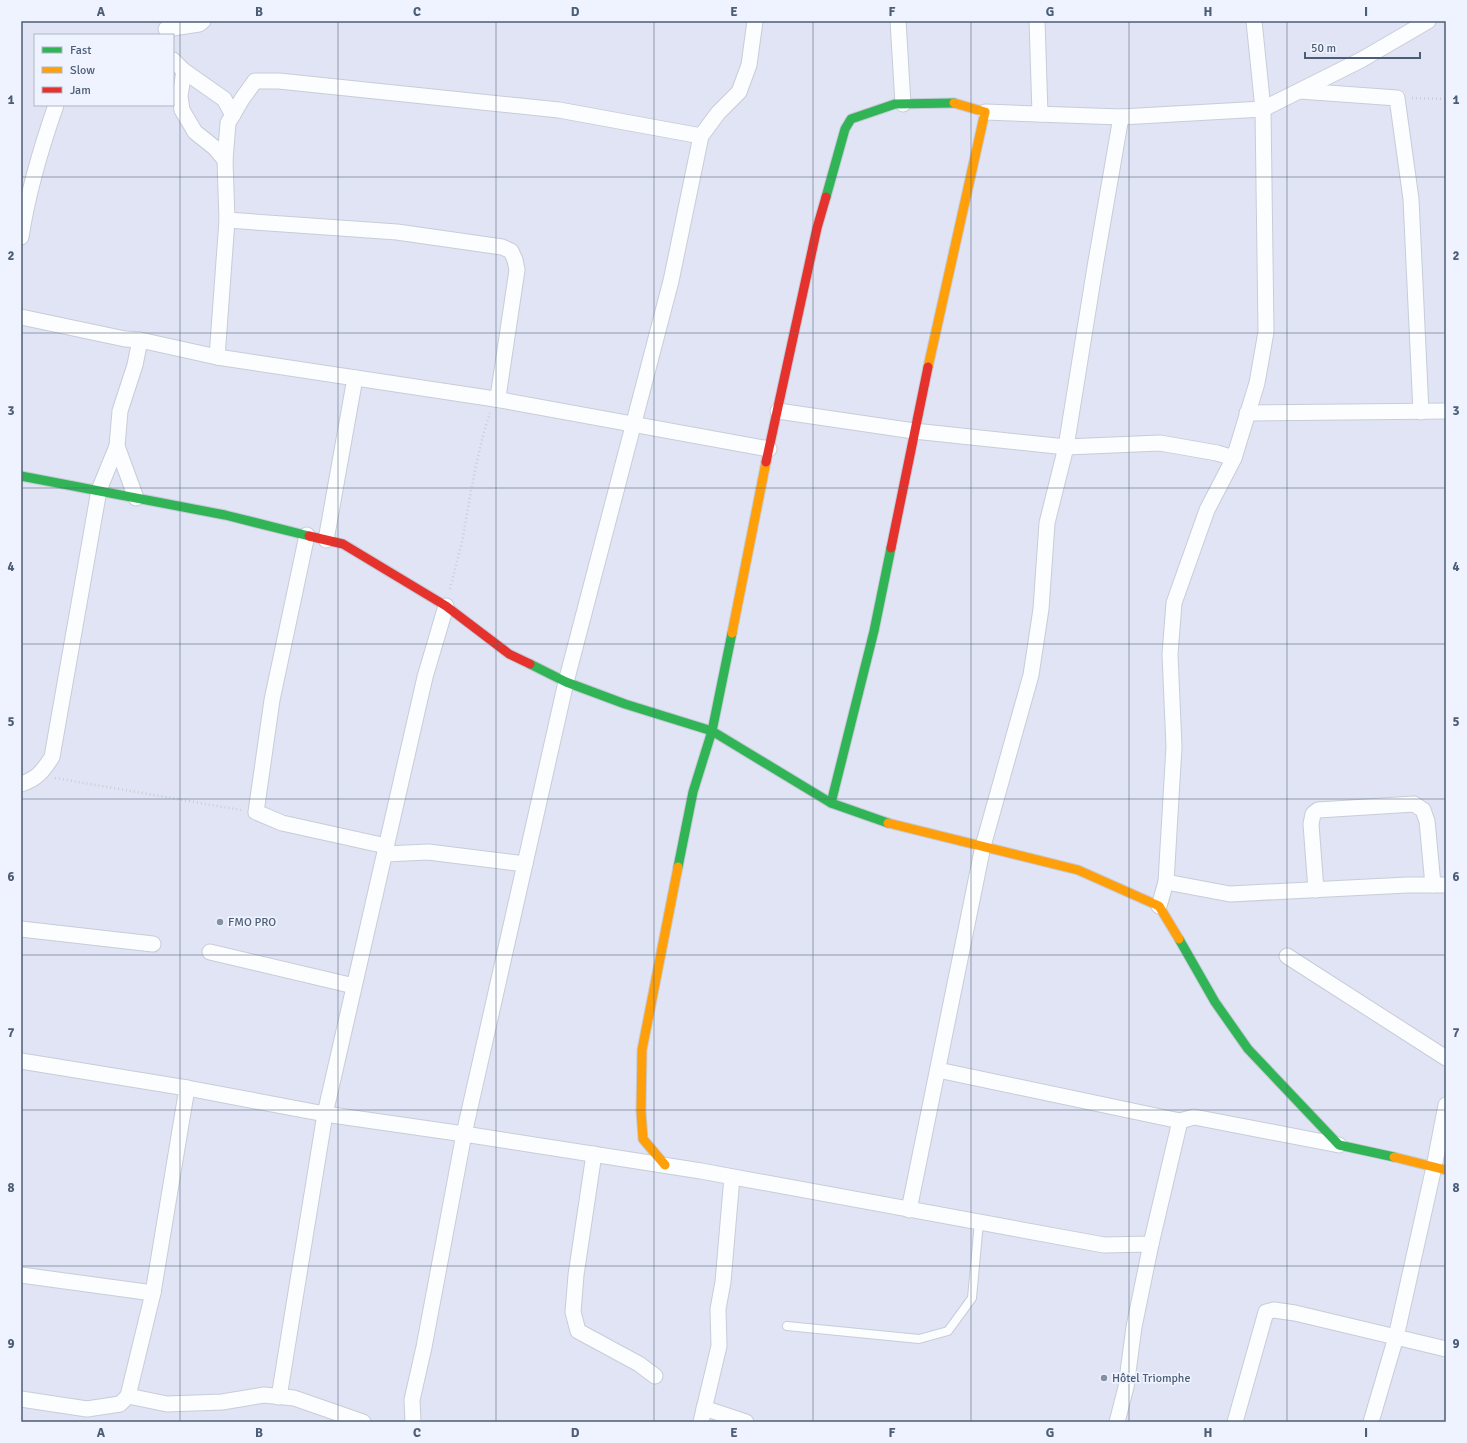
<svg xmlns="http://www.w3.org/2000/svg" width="1467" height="1443" viewBox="0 0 1467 1443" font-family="Signika,sans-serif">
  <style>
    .residential { fill: #e0e4f4; fill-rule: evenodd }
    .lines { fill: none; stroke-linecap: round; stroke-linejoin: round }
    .lane-casing { stroke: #c7cdd8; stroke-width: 10 }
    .street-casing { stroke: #c7cdd8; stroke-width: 17 }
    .fast-casing { stroke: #c6cbd7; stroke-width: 11 }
    .slow-casing { stroke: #c6cbd7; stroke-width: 11 }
    .jam-casing { stroke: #c6cbd7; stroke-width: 11 }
    .path { stroke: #c9ced6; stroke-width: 2.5; stroke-dasharray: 1 3; stroke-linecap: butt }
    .lane { stroke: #fcfdfe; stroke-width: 8 }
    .street { stroke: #fcfdfe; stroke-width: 15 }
    .fast { stroke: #30b455; stroke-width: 9 }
    .slow { stroke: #ff9f0a; stroke-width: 9 }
    .jam { stroke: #e5322d; stroke-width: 9 }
    .grid { fill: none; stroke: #4c5e76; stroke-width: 1; stroke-opacity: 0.55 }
    .poi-dot { fill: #8491a4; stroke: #eff2ff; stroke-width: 1.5 }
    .labels { text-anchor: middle; stroke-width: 3.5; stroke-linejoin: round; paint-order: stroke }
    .poi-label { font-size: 12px; fill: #4c5e76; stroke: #eff2ff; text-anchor: start }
    .neatline { fill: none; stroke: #4c5e76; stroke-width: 1.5 }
    .grid-label { font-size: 13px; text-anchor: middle; font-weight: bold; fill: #4c5e76 }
  </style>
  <rect width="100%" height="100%" fill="#edeff8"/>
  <!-- residential -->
  <path class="residential" d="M21,21h1425v1401h-1425zM35,35h138v70h-138z"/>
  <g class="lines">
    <defs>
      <polyline id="lane" points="787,1326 919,1339 948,1331 972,1298 979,1222"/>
      <g id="street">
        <polyline points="898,21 903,104"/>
        <polyline points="1037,21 1040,114"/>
        <polyline points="166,29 199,24 203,21"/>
        <polyline points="173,60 184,71 224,99 233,115"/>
        <polyline points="184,71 180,96 182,110 195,132 215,148 225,160"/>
        <polyline points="1300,91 1397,98 1411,199 1421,412"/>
        <polyline points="985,112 1121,117 1263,109 1361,60 1428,21"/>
        <polyline points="227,220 397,232 502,247 511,251 515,260 517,270 498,397 495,399"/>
        <path d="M21,237c7,-46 20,-89 35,-132"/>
        <path d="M21,317l104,22 15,1 -5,25 -15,46 -3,35 -18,44 -47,267c-9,14 -15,22 -31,27"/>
        <polyline points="140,340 217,357 495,399 769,449"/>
        <polyline points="217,357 227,220 225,160 228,123 242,99 255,81 279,81 559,110 701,136"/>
        <polyline points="778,411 914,431 1066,447 1160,443 1217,453 1234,458"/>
        <polyline points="1247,413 1446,411"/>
        <polyline points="117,446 136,498"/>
        <polyline points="307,535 272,700 256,812 282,823 386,846"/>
        <polyline points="326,540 355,378"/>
        <polyline points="385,854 428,852 525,864"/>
        <polyline points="1166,882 1230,894 1407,885 1446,885"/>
        <polyline points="1316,890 1311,824 1313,814 1318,810 1414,804 1423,810 1427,821 1433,885"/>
        <polyline points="1159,906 1166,882 1174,747 1170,654 1174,603 1207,510 1234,458 1257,383 1266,332 1263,109 1254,21"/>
        <polyline points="21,929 153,944"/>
        <polyline points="210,952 354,986"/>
        <polyline points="1287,956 1446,1058"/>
        <polyline points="21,1061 187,1088 325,1114 464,1134 701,1171 1104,1245 1151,1244 1180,1121 1194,1117 1339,1145"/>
        <polyline points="938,1070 1180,1121"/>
        <polyline points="594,1154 576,1275 573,1312 578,1331 639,1364 655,1376"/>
        <polyline points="909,1210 983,846 1031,675 1041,609 1047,523 1066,447 1095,267 1121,117"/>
        <polyline points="21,1275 153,1293"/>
        <polyline points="128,1396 167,1404 222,1402 264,1395 294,1398 363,1422"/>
        <polyline points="279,1397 325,1114 425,677 446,606"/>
        <polyline points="21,1399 87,1409 120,1404 128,1396 153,1293 187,1088"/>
        <polyline points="704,1408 746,1422"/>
        <polyline points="413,1422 412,1400 424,1347 464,1134 566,682 671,281 701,136 718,113 739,92 749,65 755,21"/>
        <polyline points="701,1422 719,1346 718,1309 723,1282 732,1177"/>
        <polyline points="1117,1422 1126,1387 1134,1327 1151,1244"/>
        <polyline points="1235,1422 1266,1312 1274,1310 1295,1313 1446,1349"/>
        <polyline points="1371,1422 1396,1337 1434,1167 1446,1105"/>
      </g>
      <g id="fast">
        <polyline points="826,197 845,129 851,119 895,104 954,103"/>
        <polyline points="21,476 225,515 309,536"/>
        <polyline points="530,664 566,682 625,704 712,731 831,803 888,823"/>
        <polyline points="831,803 874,631 891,548"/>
        <polyline points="678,867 693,792 712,731 732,633"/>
        <polyline points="1179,939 1215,1002 1248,1049 1339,1145 1394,1157"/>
      </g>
      <g id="slow">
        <polyline points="928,367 985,112 954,103"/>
        <polyline points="732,633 766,462"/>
        <polyline points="888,823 1078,870 1159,906 1179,939"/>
        <polyline points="1394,1157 1446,1170"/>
        <polyline points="665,1165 643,1139 641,1111 642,1050 678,867"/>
      </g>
      <g id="jam">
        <polyline points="766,462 817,228 826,197"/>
        <polyline points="309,536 343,544 446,606 509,654 530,664"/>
        <polyline points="891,548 928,367"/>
      </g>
    </defs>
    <!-- lane casing -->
    <use href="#lane" class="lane-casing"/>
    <!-- street casing -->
    <use href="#street" class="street-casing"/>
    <!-- fast casing -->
    <use href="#fast" class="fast-casing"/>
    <!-- slow casing -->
    <use href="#slow" class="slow-casing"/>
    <!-- jam casing -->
    <use href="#jam" class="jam-casing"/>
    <!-- path -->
    <g class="path">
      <polyline points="1412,98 1446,99"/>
      <path d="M450,589c4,-16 8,-31 12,-47 8,-44 14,-87 28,-129"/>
      <polyline points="55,778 241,810"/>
    </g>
    <!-- lane -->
    <use href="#lane" class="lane"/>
    <!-- street -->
    <use href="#street" class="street"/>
    <!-- fast -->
    <use href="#fast" class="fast"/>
    <!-- slow -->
    <use href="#slow" class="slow"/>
    <!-- jam -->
    <use href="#jam" class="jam"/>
  </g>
  <!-- grid -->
  <path class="grid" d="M180,21v1401M338,21v1401M496,21v1401M654,21v1401M813,21v1401M971,21v1401M1129,21v1401M1287,21v1401M21,177h1425M21,333h1425M21,488h1425M21,644h1425M21,799h1425M21,955h1425M21,1110h1425M21,1266h1425"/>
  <!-- markers -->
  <g class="poi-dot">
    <circle cx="220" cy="922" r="4"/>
    <circle cx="1104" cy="1378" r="4"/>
  </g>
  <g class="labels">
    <!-- poi labels -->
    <g class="poi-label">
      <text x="228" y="926">FMO PRO</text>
      <text x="1112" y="1382">Hôtel Triomphe</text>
    </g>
  </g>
  <!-- border -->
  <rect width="1467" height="1443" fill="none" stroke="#eff2ff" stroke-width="44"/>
  <!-- legend -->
  <rect x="34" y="34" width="140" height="72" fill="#eff2ff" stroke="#aeb7c8"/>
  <rect x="42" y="47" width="20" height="6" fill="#30b455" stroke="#aeb7c8"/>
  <text x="70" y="54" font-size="12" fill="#4c5e76">Fast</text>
  <rect x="42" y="67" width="20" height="6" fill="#ff9f0a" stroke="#aeb7c8"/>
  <text x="70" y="74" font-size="12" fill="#4c5e76">Slow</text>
  <rect x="42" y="87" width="20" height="6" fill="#e5322d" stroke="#aeb7c8"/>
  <text x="70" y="94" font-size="12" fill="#4c5e76">Jam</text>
  <!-- scale -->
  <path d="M1305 52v6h115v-6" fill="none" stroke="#4c5e76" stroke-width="2"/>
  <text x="1311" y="52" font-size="12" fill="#4c5e76" stroke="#eff2ff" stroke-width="3" paint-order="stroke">50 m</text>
  <rect x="22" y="22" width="1423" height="1399" class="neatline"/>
  <g class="grid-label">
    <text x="101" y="16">A</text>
    <text x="259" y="16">B</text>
    <text x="417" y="16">C</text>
    <text x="575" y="16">D</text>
    <text x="734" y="16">E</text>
    <text x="892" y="16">F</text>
    <text x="1050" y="16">G</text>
    <text x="1208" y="16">H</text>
    <text x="1366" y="16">I</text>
    <text x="11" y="104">1</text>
    <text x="1456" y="104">1</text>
    <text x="11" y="260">2</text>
    <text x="1456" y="260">2</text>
    <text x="11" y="415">3</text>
    <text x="1456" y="415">3</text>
    <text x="11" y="571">4</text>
    <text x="1456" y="571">4</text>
    <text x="11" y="726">5</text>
    <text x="1456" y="726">5</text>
    <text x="11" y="881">6</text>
    <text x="1456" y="881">6</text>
    <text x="11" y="1037">7</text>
    <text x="1456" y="1037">7</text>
    <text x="11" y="1192">8</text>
    <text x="1456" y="1192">8</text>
    <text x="11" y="1348">9</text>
    <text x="1456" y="1348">9</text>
    <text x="101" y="1437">A</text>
    <text x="259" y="1437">B</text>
    <text x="417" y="1437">C</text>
    <text x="575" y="1437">D</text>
    <text x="734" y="1437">E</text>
    <text x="892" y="1437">F</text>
    <text x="1050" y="1437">G</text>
    <text x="1208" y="1437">H</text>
    <text x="1366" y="1437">I</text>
  </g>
</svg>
